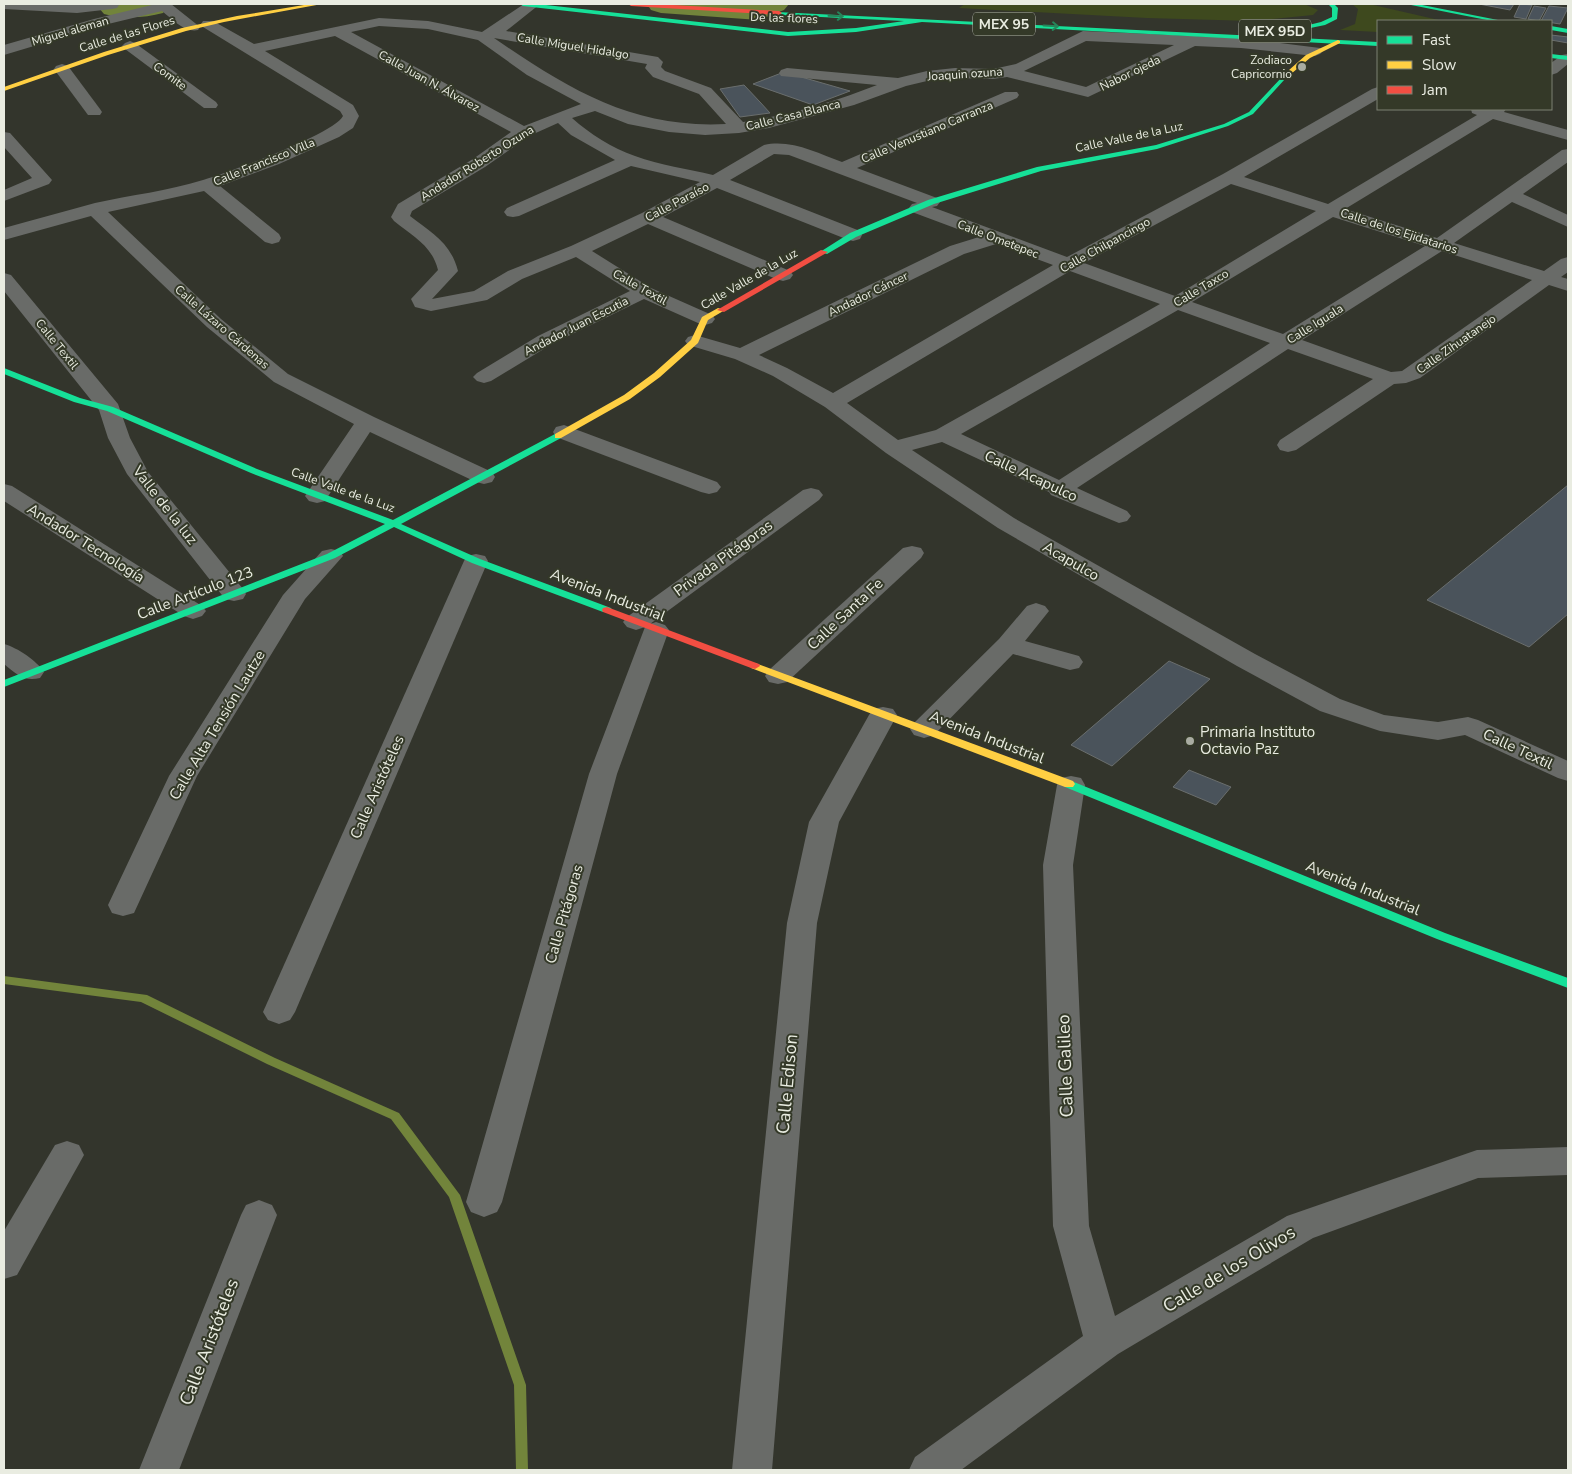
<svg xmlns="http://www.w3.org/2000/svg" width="1572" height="1474" viewBox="0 0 1572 1474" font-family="'Nunito Sans',sans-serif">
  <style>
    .green { fill: #3e491e }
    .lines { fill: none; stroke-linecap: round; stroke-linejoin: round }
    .stream { fill: #72843b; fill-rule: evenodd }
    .river { fill: #72843b; fill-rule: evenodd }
    .building { fill: #4a535b; stroke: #6a6e6d }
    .street { fill: #696b68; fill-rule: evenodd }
    .fast { fill: #16e098; fill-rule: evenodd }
    .slow { fill: #ffcf43; fill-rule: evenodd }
    .jam { fill: #f24e42; fill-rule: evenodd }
    .oneway { stroke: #26845a }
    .poi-dot { fill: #a9aca2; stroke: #343928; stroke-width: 2 }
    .labels { text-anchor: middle; stroke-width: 4; stroke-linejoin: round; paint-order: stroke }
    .far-street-label { font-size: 12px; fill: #e9ece1; stroke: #343928 }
    .far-poi-label { font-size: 12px; fill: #e9ece1; stroke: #343928; text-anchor: end }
    .shield { fill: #343928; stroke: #b3b6aa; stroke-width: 1 }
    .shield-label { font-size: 14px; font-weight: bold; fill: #e9ece1 }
    .street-label { font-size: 15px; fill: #e9ece1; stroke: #343928 }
    .poi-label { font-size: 15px; fill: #e9ece1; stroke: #343928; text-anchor: start }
    .near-street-label { font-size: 18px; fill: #e9ece1; stroke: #343928 }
  </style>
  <rect width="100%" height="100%" fill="#33352c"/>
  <!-- green -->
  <g class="green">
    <polygon points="965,4 1304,4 1318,10 1313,15 1252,21 1147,18 959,8"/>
    <polygon points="1352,4 1369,4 1443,21 1378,21 1378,32 1340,30 1355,24 1358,9"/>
  </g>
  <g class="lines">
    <!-- stream -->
    <polygon class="stream" points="4,976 147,995 275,1058 399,1113 460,1195 526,1385 528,1470 516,1470 514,1385 449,1197 391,1119 267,1064 141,1002 4,984"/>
    <!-- river -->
    <g class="river">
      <path d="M102,4h63l3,3 -5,6c-18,5 -41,6 -59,1l-5,-6z"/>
      <polygon points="647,4 789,4 784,10 759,20 661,13 651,10"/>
    </g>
  </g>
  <!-- building -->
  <g class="building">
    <polygon points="1479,4 1514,4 1510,10"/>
    <polygon points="1520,4 1532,5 1526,19 1514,17"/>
    <polygon points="1534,6 1546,8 1539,21 1528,19"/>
    <polygon points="1549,6 1568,8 1560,24 1541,21"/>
    <polygon points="1551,35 1568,37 1568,43 1551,40"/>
    <polygon points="784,72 850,91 813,105 753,84"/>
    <polygon points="744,85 760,102 770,113 740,117 720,89"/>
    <polygon points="1568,485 1568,614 1529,647 1427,600"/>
    <polygon points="1169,661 1210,679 1112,766 1071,745"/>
    <polygon points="1189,770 1231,787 1216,805 1173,787"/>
  </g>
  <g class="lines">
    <!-- street -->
    <g class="street">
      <polygon points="4,4 118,4 119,5 117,8 112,9 77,13 4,9"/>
      <path d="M156,4h15l29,23 -2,3c-13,3 -26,-11 -36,-19l-58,14 -100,30v-10l90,-26z"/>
      <path d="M524,4h16l-34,27 152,26 5,5 -2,5 4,4 46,17 32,34c46,-7 91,-20 134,-37l-96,-9 -2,-3 2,-3 6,-2 111,10 29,-7 28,-3 38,1 23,-5 67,-33 158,7 79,10 3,3 -3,3 -5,2 -74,-8 -46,-2 -107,51 -81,-20 -14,2 -38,-1 -28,3 -21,5 -52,19 -85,23 -30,5 -34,2 -36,-3 -41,-8 -33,-13 -23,7c18,16 40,30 63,38 25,9 53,13 78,19l51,-30c27,-6 53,8 78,17l163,-70h12l2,3 -2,3 -160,70 80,30 3,4 -3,4 -5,1 135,50 156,-83 149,-85 6,-2v12l-134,78 84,27 149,-89 -5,-2 -1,-4h35l-2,3 64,18v10l-75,-21 -148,90 92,29 125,-88 6,-1v13l-45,32 45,21v12l-56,-25 -58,41 90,28 17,-12 7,-2v15l-7,5 7,2v12l-19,-6 -129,93 -14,5 -12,1 -98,66 -8,2 -8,-2 -3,-5 3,-5 93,-61 -85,-30 -211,139 50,23 4,5 -4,5 -8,2 -68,-28 -2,-3 -107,-50 -30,8 102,68 241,136 85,45 44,16 54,7 30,-5 10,3 90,41v20l-10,-3 -93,-43 -27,5 -58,-9 -60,-20 -83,-45 -239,-138 -112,-75 -61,-46 -52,-31 -38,-17 -47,-14 -3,-4 3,-4 7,-2 45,13 210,-102 29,-9 -67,-25 -3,-4 3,-4 5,-1 -128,-48 -15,-1 -44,26 130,51 2,4 -2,4 -7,2 -7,-2 -129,-51 -54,29 127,54 3,4 -3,4 -7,2 -7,-2 -128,-55 -56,27 59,37 61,27 3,4 -3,4 -7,2 -7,-2 -54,-24 -92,45 -61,37 -7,2 -7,-2 -4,-4 4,-4 61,-37 92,-45 -54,-34 -54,22 -35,21 -56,11 -16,-4 -4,-8 27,-29c-6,-25 -26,-34 -44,-49l-3,-4 7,-13 75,-45 38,-27 -176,-96 -70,15 88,54 6,11 -6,12 -14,9 -60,27 -59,22 59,48 2,4 -2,4 -7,2 -7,-2 -61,-51 -96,21 113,107 67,55 86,43 118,55 3,5 -3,5 -8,2 -8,-2 -106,-50 -45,69 -8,2 -8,-2 -4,-5 49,-72 -80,-42 -67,-55 -116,-111 -87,24v-12c30,-8 61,-17 91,-25 36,-8 73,-12 108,-23 24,-7 131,-46 140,-64l-3,-5 -137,-84 -2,-3 2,-3h10l41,23 125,-26 49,3 54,11zM379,26l49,3 50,11 49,35 54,29 -57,22 -173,-94zM494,38l153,26 -2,4 8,9 46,17 27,30c-93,5 -158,-35 -232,-86zM1086,41l88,4 -88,42 -62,-16zM558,123l13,12 44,25 -108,48 -3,4 3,4 6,1 6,-1 112,-50 69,16 -58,31 -71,33 -63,25 -34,20 -42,8 26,-28c-7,-28 -27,-39 -48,-55l2,-5 73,-44 44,-31zM1231,184l85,27 -141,85 -91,-33zM1333,217l92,29 -142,88 -91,-32zM996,244l57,21 -220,128 -46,-25 -28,-13 205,-101zM1442,251l90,29 -130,91 -11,1 -89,-32zM1070,271l90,33 -224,126 -38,10 -51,-37zM1178,310l92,33 -211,137 -98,-46z"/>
      <polygon points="130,41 135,43 216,102 218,105 216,108 204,108 125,49 122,46 125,43"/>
      <polygon points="1568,54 1568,64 1557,73 1551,75 1551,63 1562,55"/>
      <polygon points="62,64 68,66 100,109 102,112 100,115 88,115 54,69 56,66"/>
      <polygon points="4,132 10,133 52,180 49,184 4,201 4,190 32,178 4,147"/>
      <polygon points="4,273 11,275 118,404 130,438 148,472 243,589 246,594 243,599 234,601 225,599 127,474 108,438 99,410 4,291"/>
      <polygon points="564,425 717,482 721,487 717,492 709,494 701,492 556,437 553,432 556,427"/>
      <polygon points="4,484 12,486 202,606 206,611 202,616 193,619 184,616 4,501"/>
      <polygon points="811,488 819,490 823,495 819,500 650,624 656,622 665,625 669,630 617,774 502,1202 497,1212 484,1217 471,1212 466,1202 589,774 645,627 636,630 627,627 623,622 627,617 803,490"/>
      <polygon points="912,546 921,548 924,553 921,558 787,682 778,684 769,682 765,676 769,670 903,548"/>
      <polygon points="331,549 340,551 343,556 305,599 197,776 134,913 123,916 112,913 108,905 169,776 283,595 322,551"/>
      <polygon points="476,554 485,556 488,561 295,1012 290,1020 279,1024 268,1020 263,1012 464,561 467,556"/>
      <polygon points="1036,603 1045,606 1049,611 1025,641 1079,656 1083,662 1079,668 1070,670 1013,654 934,735 924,738 914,735 910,729 914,723 999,639 1027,606"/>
      <path d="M4,644c14,4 32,16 40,28l-4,6c-16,4 -24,-4 -36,-14z"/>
      <polygon points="883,707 893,709 897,715 839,822 817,923 772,1470 732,1470 787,923 809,822 869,715 873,709"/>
      <polygon points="1071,776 1081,778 1085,785 1073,865 1089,1226 1115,1316 1287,1216 1477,1150 1568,1147 1568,1175 1478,1178 1313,1238 1118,1354 961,1470 909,1470 915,1457 1083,1336 1053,1226 1043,865 1057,785 1061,778"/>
      <polygon points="67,1141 79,1145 84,1155 17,1275 4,1279 4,1231 55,1145"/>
      <polygon points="259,1200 272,1205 277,1215 179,1470 139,1470 241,1215 246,1205"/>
    </g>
    <!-- fast -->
    <g class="fast">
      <polygon points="520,4 537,4 788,32 856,28 904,21 779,15 776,13 777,12 1378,42 1378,46 922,22 856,32 788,36 523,6"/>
      <polygon points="1328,4 1334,4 1338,8 1337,19 1325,25 1291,32 1288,30 1321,22 1332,17 1332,8"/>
      <polygon points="1406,4 1417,4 1503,21 1492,21"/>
      <polygon points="1551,26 1568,29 1568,33 1551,30"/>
      <polygon points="1551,54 1568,56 1568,60 1551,58"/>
      <polygon points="1283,76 1286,78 1285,79 1253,114 1228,126 1157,149 1041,171 934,204 856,237 827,254 820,252 850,233 928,200 1037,167 1156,145 1224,124 1249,112"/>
      <polygon points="4,368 80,398 113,407 257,469 393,520 555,434 561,434 561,438 401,524 480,559 611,608 612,610 611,612 603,612 472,563 394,527 335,558 4,687 4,680 327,554 385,524 251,473 107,411 74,402 4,374"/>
      <polygon points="1069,780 1445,933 1568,978 1568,988 1437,939 1065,787 1063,784 1065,781"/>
    </g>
    <!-- slow -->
    <g class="slow">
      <polygon points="310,4 322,4 224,22 186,31 108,55 4,91 4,87 104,52 182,28 237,16"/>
      <polygon points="1338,40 1340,41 1340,43 1310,58 1285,79 1280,78 1306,55"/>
      <polygon points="718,308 725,310 708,320 698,343 660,377 630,399 561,438 555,438 555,434 624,395 654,373 691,340 702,317"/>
      <polygon points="755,663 1073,781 1075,784 1073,787 1065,787 751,668 750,666 751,664"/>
    </g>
    <!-- jam -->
    <g class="jam">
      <polygon points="628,4 656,4 779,11 782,13 779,15 631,6"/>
      <polygon points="821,250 828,252 724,312 717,310"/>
      <polygon points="607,607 759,664 760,666 755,669 751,668 603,612 602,610 603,608"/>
    </g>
  </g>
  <!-- one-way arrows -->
  <defs><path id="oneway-shaft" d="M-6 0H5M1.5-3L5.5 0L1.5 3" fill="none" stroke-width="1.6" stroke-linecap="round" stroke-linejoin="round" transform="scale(1.25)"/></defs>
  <g class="oneway">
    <use href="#oneway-shaft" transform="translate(836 16) rotate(2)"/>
    <use href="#oneway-shaft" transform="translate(1051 26) rotate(3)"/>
  </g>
  <!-- markers -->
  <g class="poi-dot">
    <circle cx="1302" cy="67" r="5"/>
    <circle cx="1190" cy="741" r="5"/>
  </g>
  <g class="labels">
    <!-- far-street labels -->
    <g class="far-street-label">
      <text transform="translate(784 18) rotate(2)" y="4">De las flores</text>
      <text transform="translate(70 31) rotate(-16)" y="4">Miguel aleman</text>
      <text transform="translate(127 34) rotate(-17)" y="4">Calle de las Flores</text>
      <text transform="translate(573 46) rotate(9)" y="4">Calle Miguel Hidalgo</text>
      <text transform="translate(1130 73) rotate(-26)" y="4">Nabor ojeda</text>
      <text transform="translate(965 74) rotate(-4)" y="4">Joaquin ozuna</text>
      <text transform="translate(170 76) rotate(36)" y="4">Comite</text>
      <text transform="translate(429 81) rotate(29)" y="4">Calle Juan N. Álvarez</text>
      <text transform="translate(793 115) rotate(-14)" y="4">Calle Casa Blanca</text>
      <text transform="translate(927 132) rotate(-23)" y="4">Calle Venustiano Carranza</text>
      <text transform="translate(1129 137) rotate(-12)" y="4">Calle Valle de la Luz</text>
      <text transform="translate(264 162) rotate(-22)" y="4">Calle Francisco Villa</text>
      <text transform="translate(477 163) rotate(-32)" y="4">Andador Roberto Ozuna</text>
      <text transform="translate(677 202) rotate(-28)" y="4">Calle Paraíso</text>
      <text transform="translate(1399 231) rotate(18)" y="4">Calle de los Ejidatarios</text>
      <text transform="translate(998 239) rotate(21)" y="4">Calle Ometepec</text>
      <text transform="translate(1105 245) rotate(-29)" y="4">Calle Chilpancingo</text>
      <text transform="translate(749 279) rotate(-30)" y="4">Calle Valle de la Luz</text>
      <text transform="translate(640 287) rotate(29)" y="4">Calle Textil</text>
      <text transform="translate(1201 288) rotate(-31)" y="4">Calle Taxco</text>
      <text transform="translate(868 294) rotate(-26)" y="4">Andador Cáncer</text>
      <text transform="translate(1315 324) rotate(-32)" y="4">Calle Iguala</text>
      <text transform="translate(576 326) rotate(-27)" y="4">Andador Juan Escutia</text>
      <text transform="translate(222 327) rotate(41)" y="4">Calle Lázaro Cárdenas</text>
      <text transform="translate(57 344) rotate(51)" y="4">Calle Textil</text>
      <text transform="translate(1456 344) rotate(-35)" y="4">Calle Zihuatanejo</text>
      <text transform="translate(343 490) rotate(20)" y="4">Calle Valle de la Luz</text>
    </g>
    <!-- far-poi labels -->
    <g class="far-poi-label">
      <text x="1292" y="64">Zodiaco<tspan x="1292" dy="14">Capricornio</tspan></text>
    </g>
    <!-- shield labels -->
    <g class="shield">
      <rect x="973" y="12.5" width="62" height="23" rx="4"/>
      <rect x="1239" y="19.5" width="72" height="23" rx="4"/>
    </g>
    <g class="shield-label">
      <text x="1004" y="29">MEX 95</text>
      <text x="1275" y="36">MEX 95D</text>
    </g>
    <!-- street labels -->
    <g class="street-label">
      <text transform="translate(1031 476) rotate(25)" y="5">Calle Acapulco</text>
      <text transform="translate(165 505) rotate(52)" y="5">Valle de la luz</text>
      <text transform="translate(86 543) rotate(32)" y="5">Andador Tecnología</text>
      <text transform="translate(723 558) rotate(-36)" y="5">Privada Pitágoras</text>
      <text transform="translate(1071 561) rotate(30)" y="5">Acapulco</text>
      <text transform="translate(195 593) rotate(-21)" y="5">Calle Artículo 123</text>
      <text transform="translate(608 595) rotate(21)" y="5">Avenida Industrial</text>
      <text transform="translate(845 614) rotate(-43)" y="5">Calle Santa Fe</text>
      <text transform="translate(217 725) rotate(-59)" y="5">Calle Alta Tensión Lautze</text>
      <text transform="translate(987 737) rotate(21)" y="5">Avenida Industrial</text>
      <text transform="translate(1518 749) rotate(25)" y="5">Calle Textil</text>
      <text transform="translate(377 787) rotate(-66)" y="5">Calle Aristóteles</text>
      <text transform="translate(1363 888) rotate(22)" y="5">Avenida Industrial</text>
      <text transform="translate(564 914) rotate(-74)" y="5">Calle Pitágoras</text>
    </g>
    <!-- poi labels -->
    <g class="poi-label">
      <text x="1200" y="737">Primaria Instituto<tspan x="1200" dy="17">Octavio Paz</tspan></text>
    </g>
    <!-- near-street labels -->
    <g class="near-street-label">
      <text transform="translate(1065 1066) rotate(-92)" y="6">Calle Galileo</text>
      <text transform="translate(787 1084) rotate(-85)" y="6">Calle Edison</text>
      <text transform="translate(1229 1269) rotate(-31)" y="6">Calle de los Olivos</text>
      <text transform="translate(209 1342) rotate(-69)" y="6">Calle Aristóteles</text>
    </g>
  </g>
  <!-- border -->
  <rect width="1572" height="1474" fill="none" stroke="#e9ece1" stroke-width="10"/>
  <!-- legend -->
  <rect x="1377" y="20" width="175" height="90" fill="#343928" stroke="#7c8172"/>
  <rect x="1387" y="36" width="25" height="8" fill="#16e098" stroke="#7c8172"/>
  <text x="1422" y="45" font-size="15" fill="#e9ece1">Fast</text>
  <rect x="1387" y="61" width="25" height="8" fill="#ffcf43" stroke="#7c8172"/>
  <text x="1422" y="70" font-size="15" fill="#e9ece1">Slow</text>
  <rect x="1387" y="86" width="25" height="8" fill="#f24e42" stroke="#7c8172"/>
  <text x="1422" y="95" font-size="15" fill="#e9ece1">Jam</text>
</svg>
